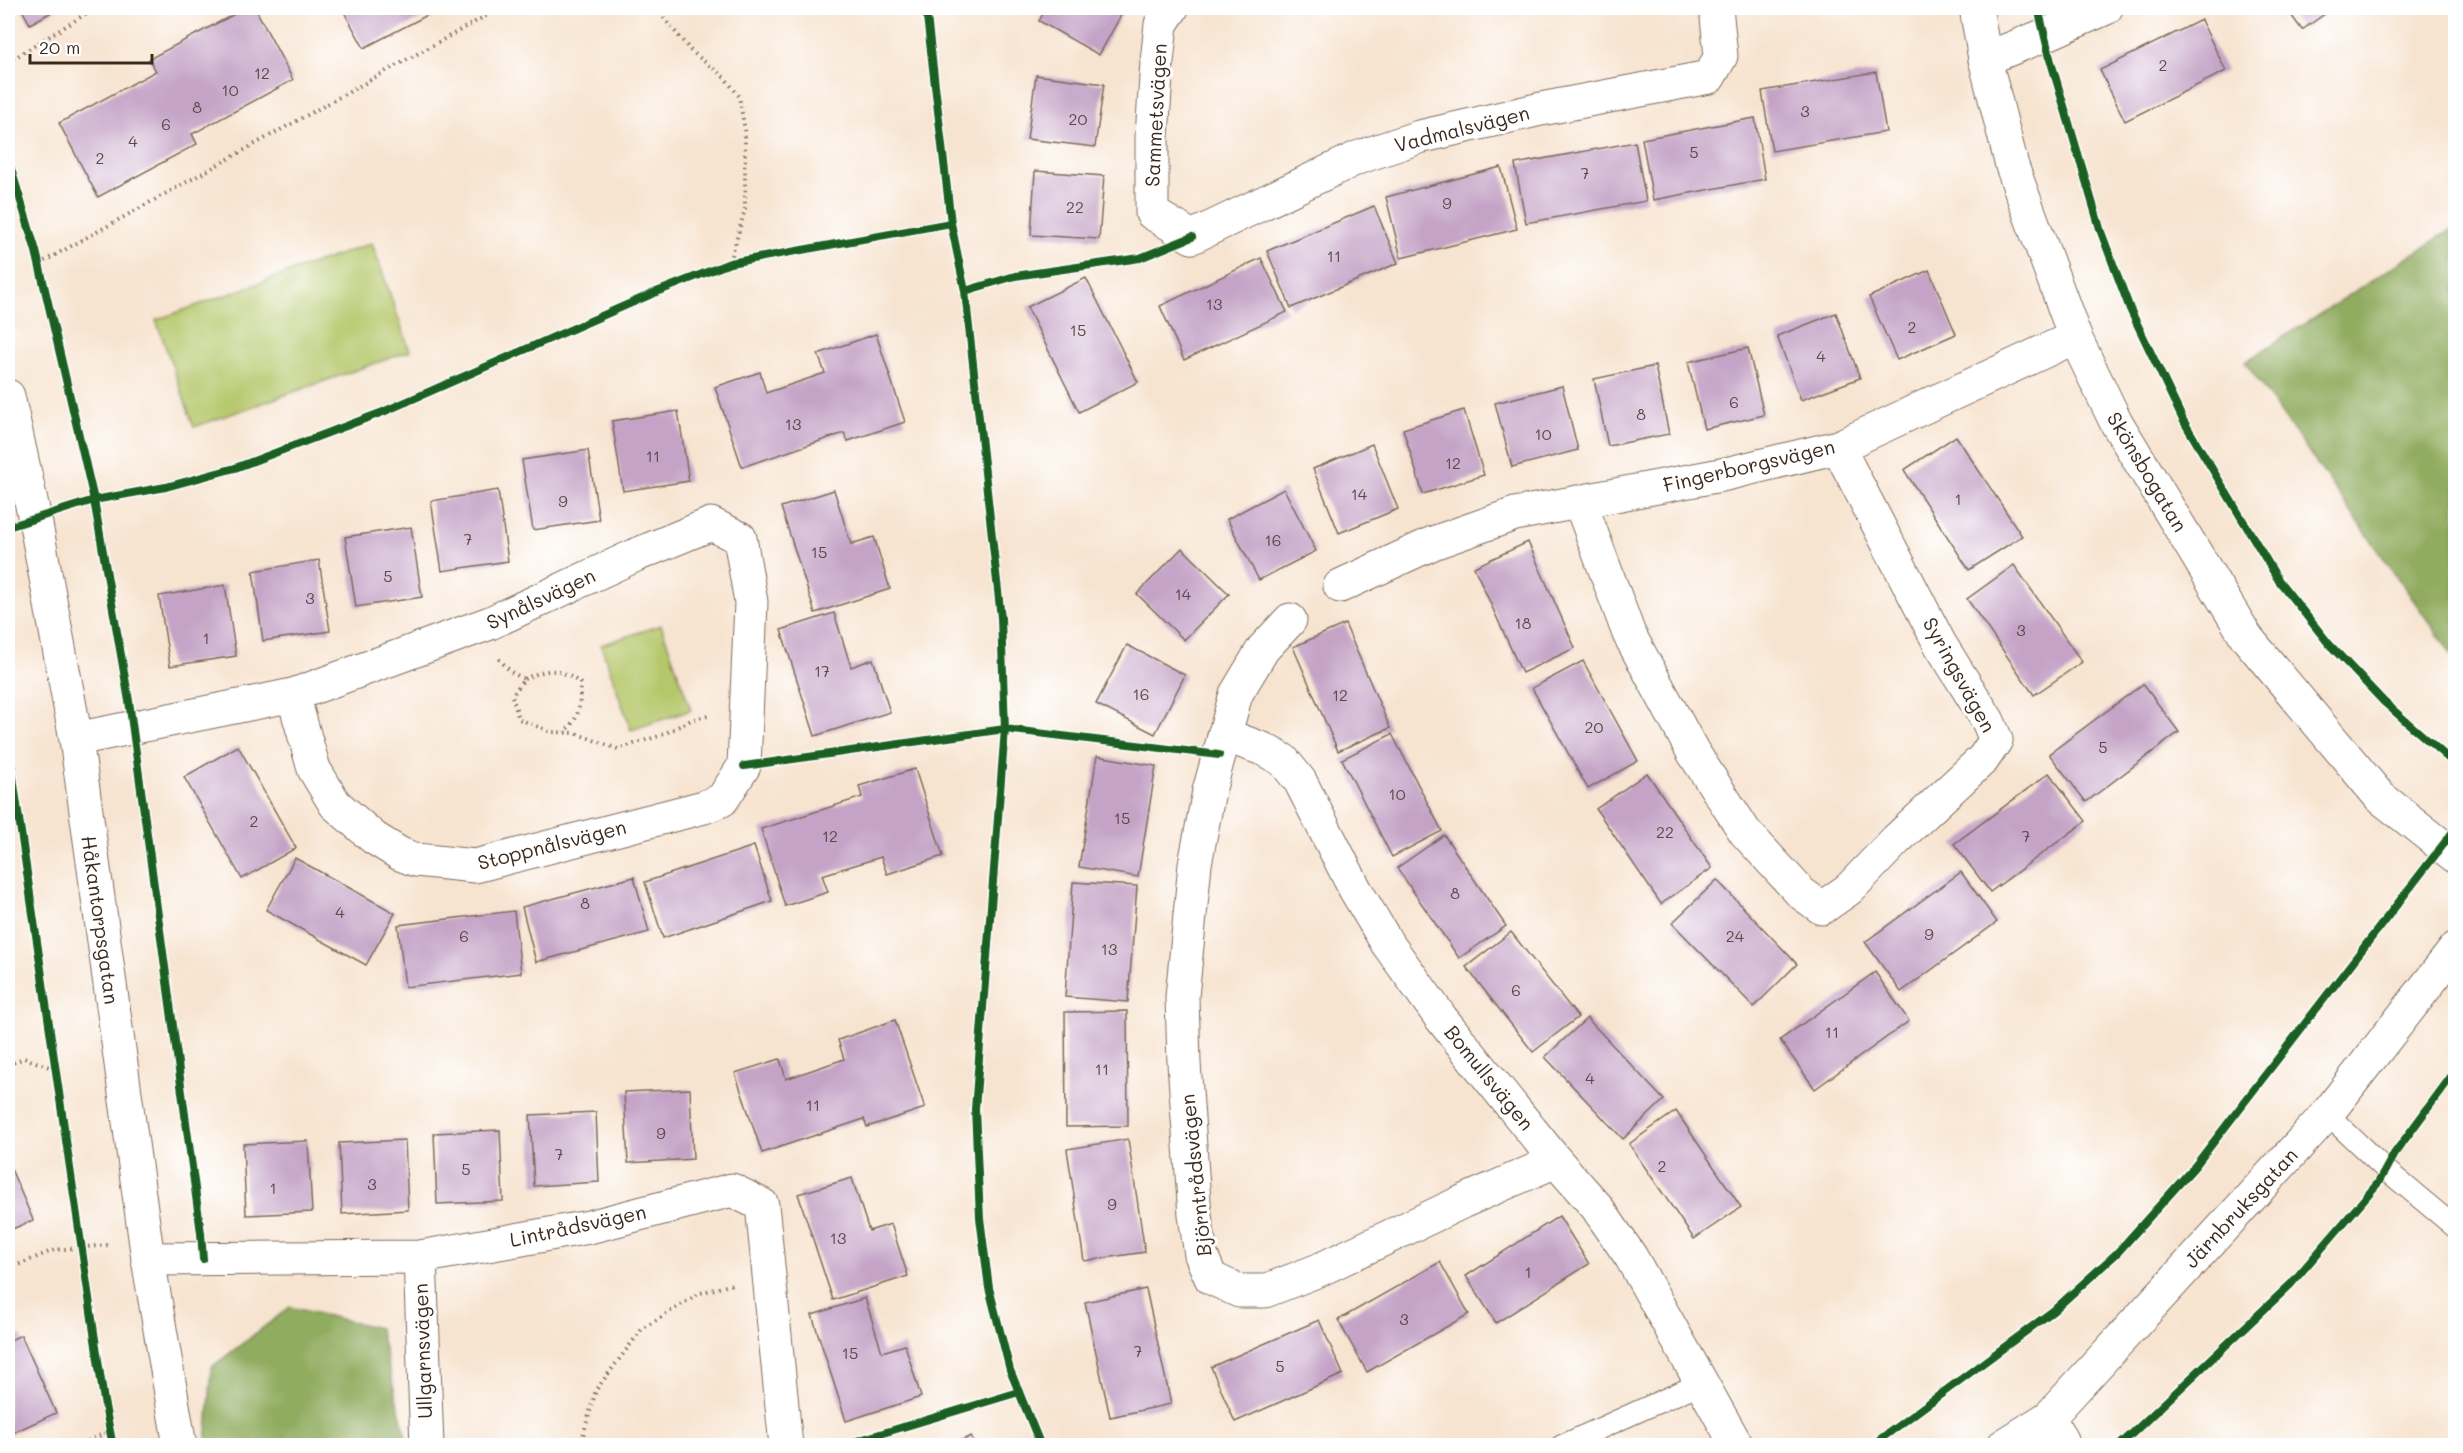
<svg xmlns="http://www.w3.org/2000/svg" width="2463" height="1453" viewBox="0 0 2463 1453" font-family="Mali,sans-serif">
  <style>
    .green { fill: #b5c76a; stroke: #787844; stroke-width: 1.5 }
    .forest { fill: #90ac5e; stroke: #666b3e; stroke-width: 1.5 }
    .building { fill: #c4a3c6 }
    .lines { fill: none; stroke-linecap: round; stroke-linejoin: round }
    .lane-casing { stroke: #7d6b5c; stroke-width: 23 }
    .street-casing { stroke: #7d6b5c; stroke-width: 35 }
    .secondary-casing { stroke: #7d6b5c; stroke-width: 35 }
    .path { stroke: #7d6b5c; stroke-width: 4; stroke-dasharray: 1.5 4.5; stroke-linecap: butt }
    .lane { stroke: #fff; stroke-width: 21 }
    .street { stroke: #fff; stroke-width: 33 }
    .secondary { stroke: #fff; stroke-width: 33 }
    .cycleway-casing { stroke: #fff; stroke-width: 11 }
    .cycleway { stroke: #1b5e20; stroke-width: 8 }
    .labels { text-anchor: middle; stroke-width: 6; stroke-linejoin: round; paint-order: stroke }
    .number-label { font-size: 16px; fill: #5d4848 }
    .street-label { font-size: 20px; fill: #3b2a1e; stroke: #fff }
  </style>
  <rect width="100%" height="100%" fill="#fff"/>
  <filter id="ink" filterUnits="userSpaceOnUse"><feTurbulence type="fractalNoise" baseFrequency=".0167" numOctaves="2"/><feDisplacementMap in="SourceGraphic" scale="12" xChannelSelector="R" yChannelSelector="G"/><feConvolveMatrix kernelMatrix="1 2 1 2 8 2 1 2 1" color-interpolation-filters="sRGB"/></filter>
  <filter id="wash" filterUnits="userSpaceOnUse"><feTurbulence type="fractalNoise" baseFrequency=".008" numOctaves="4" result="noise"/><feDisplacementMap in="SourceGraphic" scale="24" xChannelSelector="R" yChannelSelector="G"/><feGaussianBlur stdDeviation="1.35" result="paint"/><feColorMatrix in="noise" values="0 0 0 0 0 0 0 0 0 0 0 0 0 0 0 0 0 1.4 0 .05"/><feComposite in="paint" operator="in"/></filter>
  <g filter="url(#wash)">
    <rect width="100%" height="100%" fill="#f7e4d0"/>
    <!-- green -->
    <g class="green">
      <polygon points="372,243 410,351 194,427 156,320"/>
      <polygon points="661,625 691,710 631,730 601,645"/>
    </g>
    <!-- forest -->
    <g class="forest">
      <polygon points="2455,227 2455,659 2245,362"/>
      <polygon points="290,1307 379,1328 408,1445 206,1445 212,1367"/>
    </g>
    <g id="blocks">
      <!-- building -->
      <g class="building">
        <polygon points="21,8 59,8 30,24"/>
        <polygon points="246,8 255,8 293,80 192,134 197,144 98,197 59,123 156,71 149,59"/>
        <polygon points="342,8 441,8 364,48"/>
        <polygon points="1046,8 1125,8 1099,55 1039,21"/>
        <polygon points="2286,8 2333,8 2302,30"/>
        <polygon points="2201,20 2226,71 2125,121 2100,70"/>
        <polygon points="1876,72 1886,132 1772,151 1762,91"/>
        <polygon points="1036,75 1104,84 1095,147 1027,139"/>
        <polygon points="1755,118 1765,179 1653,200 1642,139"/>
        <polygon points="1635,142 1646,201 1526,223 1515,164"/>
        <polygon points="1501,167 1517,229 1401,258 1386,197"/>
        <polygon points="1035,171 1104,176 1099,239 1031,235"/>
        <polygon points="1374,206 1398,263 1291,308 1267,251"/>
        <polygon points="1261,258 1287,312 1184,360 1160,306"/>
        <polygon points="1929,270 1956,334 1897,360 1869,297"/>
        <polygon points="1086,278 1138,382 1079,412 1027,307"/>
        <polygon points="1836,313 1860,378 1801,400 1777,336"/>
        <polygon points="876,334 905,422 848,441 844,433 742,467 715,387 760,372 766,393 825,373 818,354"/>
        <polygon points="1748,348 1764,415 1704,429 1688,362"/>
        <polygon points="1655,366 1669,434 1608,446 1594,379"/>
        <polygon points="1562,386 1578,450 1512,467 1495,403"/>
        <polygon points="1464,410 1484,475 1423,494 1403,429"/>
        <polygon points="678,411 689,481 623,491 612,421"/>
        <polygon points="1956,436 2022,536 1969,570 1904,470"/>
        <polygon points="1372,444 1398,509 1339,533 1313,469"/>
        <polygon points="588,450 599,520 533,530 522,460"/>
        <polygon points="1284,489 1316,551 1259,580 1227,519"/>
        <polygon points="498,490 508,561 442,571 431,501"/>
        <polygon points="834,490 851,544 874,537 890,589 815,613 781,507"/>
        <polygon points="411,527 422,597 356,607 345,537"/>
        <polygon points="1528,542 1575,648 1522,673 1474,567"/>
        <polygon points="1182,548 1229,594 1184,640 1137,594"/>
        <polygon points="319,560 330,631 263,641 253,571"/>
        <polygon points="2014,565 2082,662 2034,695 1967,599"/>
        <polygon points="225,585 236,656 170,666 159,596"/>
        <polygon points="834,613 851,667 873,659 890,712 815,736 781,630"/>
        <polygon points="1345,624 1390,728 1338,751 1293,647"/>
        <polygon points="1127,645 1185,675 1155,734 1096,704"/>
        <polygon points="1583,661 1638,761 1588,789 1532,688"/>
        <polygon points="2143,684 2179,732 2086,802 2049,754"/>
        <polygon points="1392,734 1442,831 1392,857 1342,759"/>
        <polygon points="238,746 296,848 242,879 184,777"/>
        <polygon points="1097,756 1156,766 1138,877 1079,867"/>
        <polygon points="915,769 943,856 887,874 881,857 822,875 828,892 785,906 761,829 862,797 859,786"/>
        <polygon points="1647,773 1712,868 1661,904 1596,809"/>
        <polygon points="2049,773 2086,821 1990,892 1954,844"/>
        <polygon points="1444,835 1506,926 1459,958 1397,868"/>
        <polygon points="754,846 772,901 663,938 645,882"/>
        <polygon points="295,858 395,913 366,965 266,910"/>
        <polygon points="1961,872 1997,922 1901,992 1865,942"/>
        <polygon points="634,877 649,932 536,962 522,907"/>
        <polygon points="1717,880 1797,964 1754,1007 1672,923"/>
        <polygon points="1073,882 1137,886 1128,1002 1065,997"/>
        <polygon points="514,911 521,973 405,987 398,925"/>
        <polygon points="1511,932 1578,1017 1533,1052 1466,967"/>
        <polygon points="1875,972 1909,1021 1815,1089 1780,1040"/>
        <polygon points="1127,1011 1128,1126 1066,1127 1065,1012"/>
        <polygon points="1587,1018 1664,1100 1623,1139 1545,1057"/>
        <polygon points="895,1020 925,1108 867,1127 864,1119 762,1153 735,1073 780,1059 786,1079 844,1059 838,1040"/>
        <polygon points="690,1089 693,1159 628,1163 624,1092"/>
        <polygon points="1676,1111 1741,1207 1694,1239 1629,1144"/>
        <polygon points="596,1112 599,1182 534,1186 530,1115"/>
        <polygon points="500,1130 503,1201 437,1204 434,1133"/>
        <polygon points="1128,1139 1145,1252 1084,1261 1067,1149"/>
        <polygon points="405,1140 408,1210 342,1214 339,1143"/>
        <polygon points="308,1141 312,1212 246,1215 243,1144"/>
        <polygon points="8,1162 33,1220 8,1231"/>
        <polygon points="852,1178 869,1231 891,1224 908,1276 833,1300 798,1194"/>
        <polygon points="1559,1216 1589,1264 1496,1323 1466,1276"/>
        <polygon points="1440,1262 1469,1314 1367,1372 1338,1320"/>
        <polygon points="1146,1289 1171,1404 1110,1417 1085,1302"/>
        <polygon points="865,1298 882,1352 905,1345 921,1397 846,1421 812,1315"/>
        <polygon points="1319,1320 1343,1374 1235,1422 1211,1367"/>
        <polygon points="21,1335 56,1413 8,1435 8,1341"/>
        <polygon points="971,1436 975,1446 951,1446"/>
      </g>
    </g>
  </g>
  <g filter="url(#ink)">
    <use href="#blocks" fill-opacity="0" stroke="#7d6b5c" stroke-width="1.5"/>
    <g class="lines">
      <defs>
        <g id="lane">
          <polyline points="2327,1114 2385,1169 2456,1228"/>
          <polyline points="1561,1446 1701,1383"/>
        </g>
        <g id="street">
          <polyline points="1172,8 1161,24 1157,62 1152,136 1152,213 1192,237 1357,158 1419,137 1541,109 1709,77 1721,56 1716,8"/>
          <polyline points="1976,8 1985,59 2012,166 2075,337 2116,422 2247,638 2380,797 2456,857"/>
          <polyline points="1985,59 2045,35 2106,8"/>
          <polyline points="8,396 35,519 76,739 148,1259 180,1446"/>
          <polyline points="1580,502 1629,634 1693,752 1745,832 1801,893 1822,908 1849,889 1896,840 1983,759 1996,740 1988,721 1940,644 1838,447"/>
          <polyline points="1340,586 1433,543 1515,514 1726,474 1838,447 2075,337"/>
          <polyline points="1290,620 1263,649 1236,694 1209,791 1195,864 1182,997 1184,1063 1195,1215 1201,1255 1211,1278 1239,1291 1265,1291 1319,1270 1462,1202 1556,1161"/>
          <polyline points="1224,735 1263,749 1283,760 1300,781 1355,889 1387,943 1441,1018 1556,1161 1596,1206 1631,1257 1737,1446"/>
          <polyline points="76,739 293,695 490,623 636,555 711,524 740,538 751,602 744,766 722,800 704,807 475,866 416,860 400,854 374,838 335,804 314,769 293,695"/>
          <polyline points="420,1257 427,1446"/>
          <polyline points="148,1259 420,1257 589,1227 732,1190 762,1205 786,1446"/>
          <polyline points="2049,1417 2064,1446"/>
        </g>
        <polyline id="secondary" points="2003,1446 2049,1417 2327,1114 2456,948"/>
      </defs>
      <!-- lane casing -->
      <use href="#lane" class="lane-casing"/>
      <!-- street casing -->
      <use href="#street" class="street-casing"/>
      <!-- secondary casing -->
      <use href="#secondary" class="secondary-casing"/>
      <!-- path -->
      <g class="path">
        <polyline points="656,8 690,50 725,78 739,96 745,131 745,209 730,263"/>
        <polyline points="8,62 95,8"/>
        <polyline points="39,264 500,8"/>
        <polyline points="499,659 511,672 524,679 512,696 519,719 551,732 575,733 618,749 662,735 693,719 708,716"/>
        <path d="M524,679c24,-11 34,-12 56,4 0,23 1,34 -16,49"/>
        <polyline points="8,760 10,759"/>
        <polyline points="8,1065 24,1058 55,1069"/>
        <polyline points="8,1269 54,1250 108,1245"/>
        <polyline points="77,1446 110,1431"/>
        <polyline points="580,1446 596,1390 642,1329 700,1293 733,1284"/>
      </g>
      <!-- lane -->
      <use href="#lane" class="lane"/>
      <!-- street -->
      <use href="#street" class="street"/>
      <!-- secondary -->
      <use href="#secondary" class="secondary"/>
      <defs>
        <g id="cycleway">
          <polyline points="926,8 951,223 965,291 1001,618 1005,729 975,1109 980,1218 989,1288 1010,1370 1041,1446"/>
          <polyline points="2038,8 2051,62 2101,232 2130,309 2183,420 2279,581 2329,644 2384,702 2456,765"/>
          <polyline points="8,159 36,251 94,500 129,701 201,1233 203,1259"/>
          <polyline points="965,291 1015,276 1140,258 1192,237"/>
          <polyline points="8,527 94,500 166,487 235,468 383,412 654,293 730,263 951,223"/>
          <polyline points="8,743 104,1401 113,1446"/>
          <polyline points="744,766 1005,729 1219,755"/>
          <polyline points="840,1446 1019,1392"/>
          <polyline points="1871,1446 2053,1311 2117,1253 2195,1166 2456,828"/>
          <polyline points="2119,1446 2291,1284 2378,1183 2394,1154 2456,1070"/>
        </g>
      </defs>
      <!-- cycleway casing -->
      <use href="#cycleway" class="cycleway-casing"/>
      <!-- cycleway -->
      <use href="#cycleway" class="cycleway"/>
    </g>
  </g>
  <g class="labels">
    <!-- number labels -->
    <g class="number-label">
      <text x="2163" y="71">2</text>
      <text x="262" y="79">12</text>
      <text x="230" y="96">10</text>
      <text x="197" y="113">8</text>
      <text x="1805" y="117">3</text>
      <text x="1078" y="125">20</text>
      <text x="166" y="130">6</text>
      <text x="133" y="147">4</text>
      <text x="1694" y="158">5</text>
      <text x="100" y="164">2</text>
      <text x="1585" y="179">7</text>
      <text x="1447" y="209">9</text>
      <text x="1075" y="213">22</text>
      <text x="1334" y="262">11</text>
      <text x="1214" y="310">13</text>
      <text x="1912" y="333">2</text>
      <text x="1078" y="336">15</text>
      <text x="1821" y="362">4</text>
      <text x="1734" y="408">6</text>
      <text x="1641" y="420">8</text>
      <text x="793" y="430">13</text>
      <text x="1543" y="440">10</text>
      <text x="653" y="462">11</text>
      <text x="1453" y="469">12</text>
      <text x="1359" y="500">14</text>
      <text x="1958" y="505">1</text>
      <text x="563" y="507">9</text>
      <text x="468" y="545">7</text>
      <text x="1273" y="546">16</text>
      <text x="819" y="558">15</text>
      <text x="388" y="582">5</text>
      <text x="1183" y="600">14</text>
      <text x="310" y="604">3</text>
      <text x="1523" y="629">18</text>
      <text x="2021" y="636">3</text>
      <text x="206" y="644">1</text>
      <text x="822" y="677">17</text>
      <text x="1141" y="700">16</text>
      <text x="1340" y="701">12</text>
      <text x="1594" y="733">20</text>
      <text x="2103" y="753">5</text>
      <text x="1397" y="800">10</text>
      <text x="1122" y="824">15</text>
      <text x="254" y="827">2</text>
      <text x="1665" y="838">22</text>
      <text x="830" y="842">12</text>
      <text x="2026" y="842">7</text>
      <text x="1455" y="899">8</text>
      <text x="585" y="909">8</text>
      <text x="340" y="918">4</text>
      <text x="1929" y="940">9</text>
      <text x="464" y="942">6</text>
      <text x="1735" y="942">24</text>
      <text x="1109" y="955">13</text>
      <text x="1516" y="996">6</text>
      <text x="1832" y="1038">11</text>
      <text x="1102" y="1075">11</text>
      <text x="1590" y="1084">4</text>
      <text x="813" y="1111">11</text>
      <text x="661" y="1139">9</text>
      <text x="559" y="1160">7</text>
      <text x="1662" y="1172">2</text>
      <text x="466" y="1175">5</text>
      <text x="372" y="1190">3</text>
      <text x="273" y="1194">1</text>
      <text x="1112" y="1210">9</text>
      <text x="838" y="1244">13</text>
      <text x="1528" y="1278">1</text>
      <text x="1404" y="1325">3</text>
      <text x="1138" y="1357">7</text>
      <text x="850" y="1359">15</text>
      <text x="1280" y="1372">5</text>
    </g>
    <!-- street labels -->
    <g class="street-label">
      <text transform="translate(1156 115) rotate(-87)" y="7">Sammetsvägen</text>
      <text transform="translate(1462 129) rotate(-14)" y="7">Vadmalsvägen</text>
      <text transform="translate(1749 466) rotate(-13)" y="7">Fingerborgsvägen</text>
      <text transform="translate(2147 472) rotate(59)" y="7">Skönsbogatan</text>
      <text transform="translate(541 599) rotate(-25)" y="7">Synålsvägen</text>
      <text transform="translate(1959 675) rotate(61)" y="7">Syringsvägen</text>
      <text transform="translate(552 845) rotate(-14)" y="7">Stoppnålsvägen</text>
      <text transform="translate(100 920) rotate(82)" y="7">Håkantorpsgatan</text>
      <text transform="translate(1489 1078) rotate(51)" y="7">Bomullsvägen</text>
      <text transform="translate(1196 1175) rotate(-96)" y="7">Björntrådsvägen</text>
      <text transform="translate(2241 1208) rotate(-47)" y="7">Järnbruksgatan</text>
      <text transform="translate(578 1226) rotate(-12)" y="7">Lintrådsvägen</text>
      <text transform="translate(423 1351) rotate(-92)" y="7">Ullgarnsvägen</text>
    </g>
  </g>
  <!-- margin -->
  <rect width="2463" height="1453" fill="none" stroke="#fff" stroke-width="30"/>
  <!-- scale -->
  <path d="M30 54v9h122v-9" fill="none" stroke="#3b2a1e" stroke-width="3"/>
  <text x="39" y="54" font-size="18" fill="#3b2a1e" stroke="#ffffff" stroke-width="4.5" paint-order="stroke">20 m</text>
</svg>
